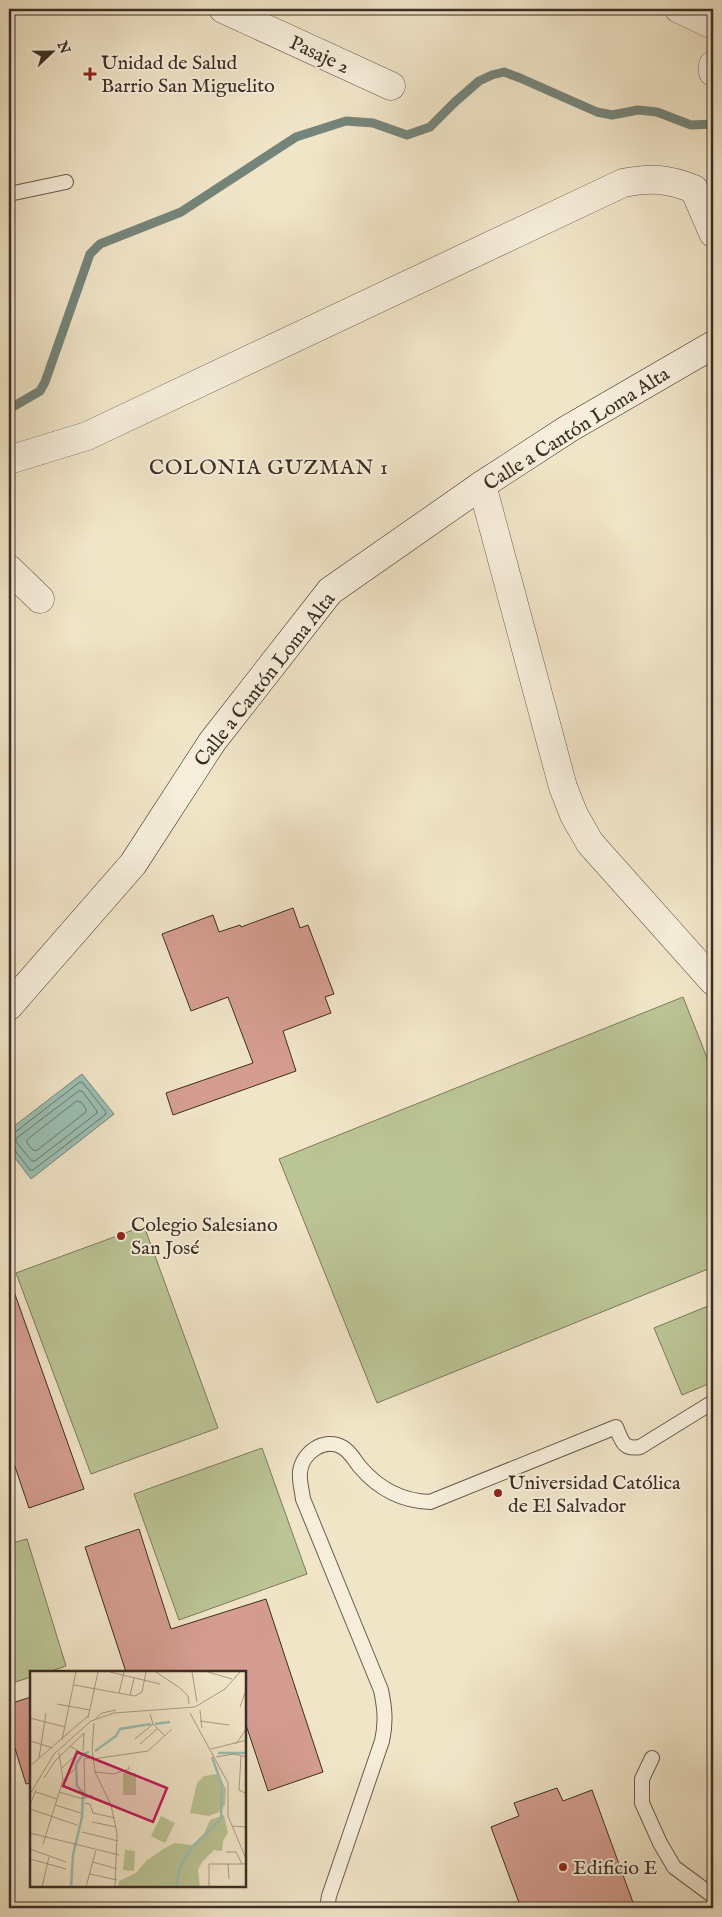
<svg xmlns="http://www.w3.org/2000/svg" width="722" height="1917" viewBox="0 0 722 1917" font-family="'IM FELL English',serif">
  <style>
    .green { fill: #bbc495; stroke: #7b795d }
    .water { fill: #9bbfb4; stroke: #75857b }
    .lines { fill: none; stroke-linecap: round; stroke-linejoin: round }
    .shore { stroke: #6b766c; stroke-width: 1 }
    .stream { stroke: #75857b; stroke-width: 9 }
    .building { fill: #d59d90; stroke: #3b2e25 }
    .lane-casing { stroke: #685c4e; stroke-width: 16 }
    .street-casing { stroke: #685c4e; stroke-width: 29 }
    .secondary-casing { stroke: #3b2e25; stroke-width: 29 }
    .lane { stroke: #f6eedb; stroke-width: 14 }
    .street { stroke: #f6eedb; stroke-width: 28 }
    .secondary { stroke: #f6eedb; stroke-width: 28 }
    .poi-dot { fill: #8f2418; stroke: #f6eedb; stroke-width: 2 }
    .labels { text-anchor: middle; stroke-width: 4; stroke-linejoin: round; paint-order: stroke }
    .street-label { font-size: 20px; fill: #3b2e25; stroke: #f6eedb }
    .poi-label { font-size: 20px; fill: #3b2e25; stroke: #f6eedb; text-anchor: start }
    .neighbourhood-label { font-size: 21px; letter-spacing: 1px; fill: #3b2e25; stroke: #f6eedb }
    .inset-river { fill: none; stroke: #9bbfb4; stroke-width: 2.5 }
    .inset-road { fill: none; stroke: #a89c87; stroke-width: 1 }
    .view { fill: #c2185b; fill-opacity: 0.15; stroke: #c2185b; stroke-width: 2.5 }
    .inset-edge { fill: none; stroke: #3b2e25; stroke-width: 2.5 }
  </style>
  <rect width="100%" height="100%" fill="#f1e5c8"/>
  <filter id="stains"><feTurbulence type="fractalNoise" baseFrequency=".004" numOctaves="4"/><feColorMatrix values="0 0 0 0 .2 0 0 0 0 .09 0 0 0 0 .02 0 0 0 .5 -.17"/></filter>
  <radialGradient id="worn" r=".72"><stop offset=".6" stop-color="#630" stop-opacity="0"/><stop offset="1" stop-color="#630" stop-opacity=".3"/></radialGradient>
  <!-- green -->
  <g class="green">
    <polygon points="683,997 713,1073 713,1267 377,1403 279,1159"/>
    <polygon points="144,1226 218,1428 91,1474 16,1273"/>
    <polygon points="713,1304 713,1382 682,1395 654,1328"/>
    <polygon points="262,1448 307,1574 179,1620 134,1494"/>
    <polygon points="27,1539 66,1666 48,1672 31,1672 31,1677 9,1684 9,1544"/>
  </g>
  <!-- water -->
  <polygon class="water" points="82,1074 114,1114 31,1179 9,1150 9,1130"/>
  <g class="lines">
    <!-- shore -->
    <g class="shore">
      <polygon points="79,1091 82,1091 97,1111 97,1113 35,1161 32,1161 16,1142 16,1139"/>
      <polygon points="77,1101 81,1102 86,1109 86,1112 36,1151 33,1150 27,1143 27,1140"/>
      <polyline points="9,1134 14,1133 80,1082 83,1083 106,1112 105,1115 33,1170 30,1170 14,1149 9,1147"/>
    </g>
    <!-- stream -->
    <polyline class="stream" points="9,409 40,391 45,382 90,254 100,244 181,212 296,137 346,121 373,123 407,135 430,127 455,102 479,81 492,75 504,72 520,78 597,112 612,115 638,110 657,112 691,125 713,124"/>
  </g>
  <!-- building -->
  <g class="building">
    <polygon points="293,908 300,928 308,925 334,994 325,997 331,1013 283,1031 296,1071 173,1115 166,1093 253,1063 228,997 191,1011 162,934 213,915 219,932 240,925 241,927"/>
    <polygon points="9,1286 12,1286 84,1489 29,1508 9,1449"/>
    <polygon points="139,1529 171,1629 266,1599 323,1772 268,1791 245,1722 245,1672 126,1672 85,1547"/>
    <polygon points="31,1697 31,1783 26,1784 9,1729 9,1704"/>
    <polygon points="557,1788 563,1801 592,1790 635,1908 521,1908 491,1827 519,1816 514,1803"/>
  </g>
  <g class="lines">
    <defs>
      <g id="lane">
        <polyline points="9,194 66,182"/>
        <polyline points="652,1758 642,1779 642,1803 660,1843 674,1867 713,1896"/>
        <path d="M327,1908l2,-12 53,-155c4,-18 3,-32 -1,-51l-78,-191c-1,-9 -4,-18 -3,-27 2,-19 24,-35 42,-25 8,4 13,14 18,20 18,21 41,34 70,35l186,-75c6,14 7,23 24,20l73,-45"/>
      </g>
      <g id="street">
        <polyline points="223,9 391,86"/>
        <polyline points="679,9 713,25"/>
        <polyline points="713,65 713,72"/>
        <path d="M9,460l78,-24 536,-253c28,-6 45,-4 71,6l19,44"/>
        <polyline points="482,485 563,787 574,815 590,843 713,981"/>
        <polyline points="9,569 40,599"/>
      </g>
      <polyline id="secondary" points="9,1006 133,864 212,742 330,591 482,485 568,429 713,345"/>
    </defs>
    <!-- lane casing -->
    <use href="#lane" class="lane-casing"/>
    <!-- street casing -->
    <use href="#street" class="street-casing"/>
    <!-- secondary casing -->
    <use href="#secondary" class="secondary-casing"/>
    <!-- lane -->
    <use href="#lane" class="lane"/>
    <!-- street -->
    <use href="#street" class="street"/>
    <!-- secondary -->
    <use href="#secondary" class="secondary"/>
  </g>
  <!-- markers -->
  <g class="poi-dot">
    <path d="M87.5 66.5h5v5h5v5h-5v5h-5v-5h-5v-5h5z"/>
    <circle cx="121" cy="1236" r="5"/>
    <circle cx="498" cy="1493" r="5"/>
    <circle cx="563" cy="1867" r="5"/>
  </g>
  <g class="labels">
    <!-- street labels -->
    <g class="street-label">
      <text transform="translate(320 54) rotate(25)" y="7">Pasaje 2</text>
      <text transform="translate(576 428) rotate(-32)" y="7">Calle a Cantón Loma Alta</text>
      <text transform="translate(264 679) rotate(-52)" y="7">Calle a Cantón Loma Alta</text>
    </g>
    <!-- poi labels -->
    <g class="poi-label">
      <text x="101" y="69">Unidad de Salud<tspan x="101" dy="23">Barrio San Miguelito</tspan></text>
      <text x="131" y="1231">Colegio Salesiano<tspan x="131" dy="23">San José</tspan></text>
      <text x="508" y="1489">Universidad Católica<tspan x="508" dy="23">de El Salvador</tspan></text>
      <text x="573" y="1874">Edificio E</text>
    </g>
    <!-- neighbourhood labels -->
    <g class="neighbourhood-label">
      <text x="269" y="474">COLONIA GUZMAN 1</text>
    </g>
  </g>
  <!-- overview -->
  <g transform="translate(30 1671)">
    <rect width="216" height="216" fill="#f1e5c8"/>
    <path d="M93,102h13v22h-13zM187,103l9,15 -1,16 -6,7 -10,4 -19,-3 7,-30 7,-7zM194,144l4,18 -5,8 -1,10 -8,-1 -12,12 -4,8 2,17h-82l1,-6 17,-8 11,-13 18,-12 10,-5 17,2 11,-9 7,-16zM131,145l14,7 -10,20 -14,-7zM95,179l10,1 -1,20 -11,-1z" fill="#bbc495"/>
    <path class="inset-river" d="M125,53l15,-2M65,80l21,-15 4,-7 31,-5M188,82h29M41,216l2,-32 9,-38 1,-24 -6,-7 -1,-22 7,-10 6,-2M146,216l4,-20 11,-19 30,-29 1,-34 -10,-28"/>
    <path class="inset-road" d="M80,1l50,12M126,1l24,16 8,8 1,8M162,1l5,30M178,1l24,7M44,14l61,11 7,-4M195,18l15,-17M112,21l4,-20M89,22l5,-21M100,24l4,-17M27,33l33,6M210,36l7,-20M170,39l2,18M160,42l38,70v33l19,45M120,43l3,10 12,12M0,47l35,9M58,47l10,-46M66,47l6,-5 14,-3M170,50l29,4M64,52l-2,26 3,23 16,33 6,28 -2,54M105,68l18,-15M32,69l14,-68M0,70l23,7M110,73l18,-16M206,73l11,-16M40,75l13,8M181,78l36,-9M53,80l1,-18M211,85l-2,34 8,4M186,86l18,-3 13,3M9,87l7,-45M63,88l55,-8 24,-22M0,95l58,-50M32,97l16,-15M65,101l19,2 15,-5v-3M14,107l11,-17 29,-28M33,109l12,-11M6,121l21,7M29,121l24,7 9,-4M0,123l24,-40 37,-33 23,-8 81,-6 30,-18M55,128l-1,-40 9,-2M55,132l5,1 3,9 22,5M0,134l6,-15M25,134l26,8M0,138l47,16M62,151l24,5M202,155l15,1M52,161l36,9M0,162l89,22M13,173l20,-64 -4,-27M0,178l36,13M196,181h10l6,12M0,188l36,10M63,191l24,7M198,193l1,15M60,203l27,6M179,215v-22h38M12,216l7,-30M56,216l10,-37"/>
    <path class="view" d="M47,81l90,36 -14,34 -90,-36z"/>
    <rect width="216" height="216" class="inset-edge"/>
  </g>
  <!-- margin -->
  <rect width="722" height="1917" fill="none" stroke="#f1e5c8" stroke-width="30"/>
  <rect x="10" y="10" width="702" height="1897" fill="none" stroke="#3b2e25" stroke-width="2.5"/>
  <rect x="15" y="15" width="692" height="1887" fill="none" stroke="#3b2e25"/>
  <!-- north arrow -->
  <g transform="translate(52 52) rotate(68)" stroke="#f6eedb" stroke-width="4" paint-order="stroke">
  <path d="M0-4L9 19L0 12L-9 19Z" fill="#3b2e25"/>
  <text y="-8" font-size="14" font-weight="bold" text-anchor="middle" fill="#3b2e25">N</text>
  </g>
  <rect width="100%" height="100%" filter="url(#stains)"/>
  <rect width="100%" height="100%" fill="url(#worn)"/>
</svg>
